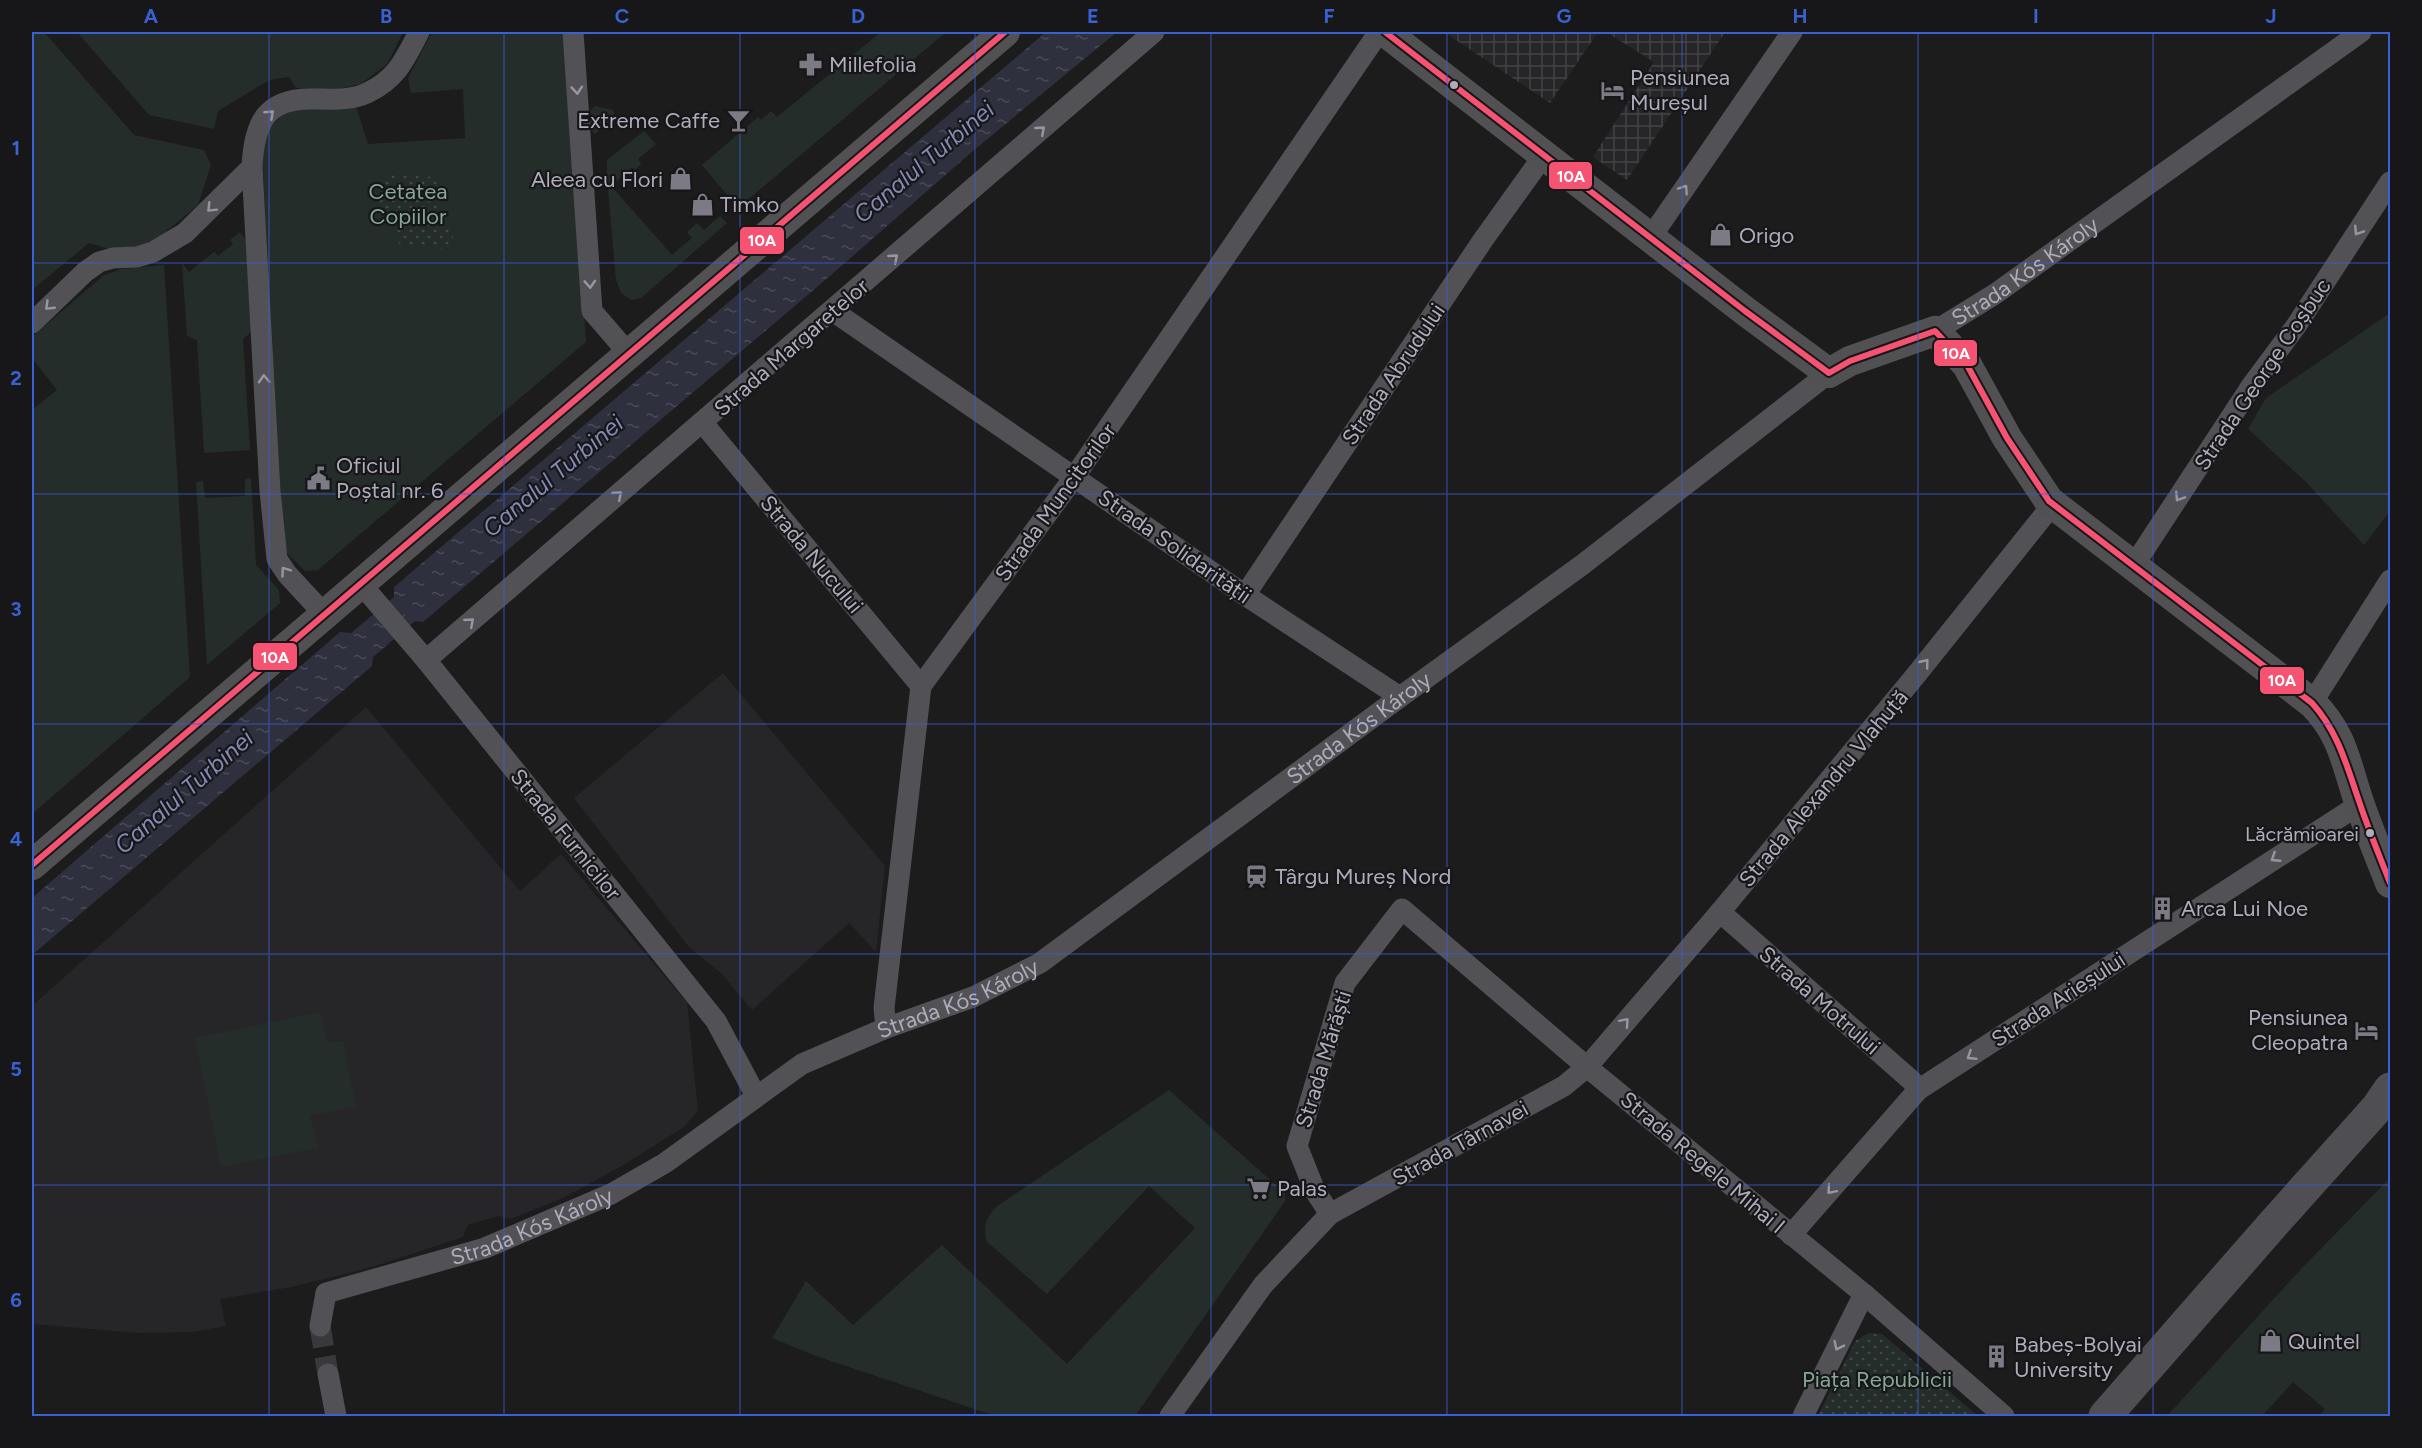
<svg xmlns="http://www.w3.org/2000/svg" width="2422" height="1448" viewBox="0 0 2422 1448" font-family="Figtree,sans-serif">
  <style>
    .built { fill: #262628 }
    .industrial { fill: url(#industrial-grid) }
    .grass { fill: #252d2a }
    .park { fill: url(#park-dots) }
    .water { fill: url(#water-ripples) }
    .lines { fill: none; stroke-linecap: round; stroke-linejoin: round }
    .street-tunnel { stroke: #39393c; stroke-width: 21; stroke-dasharray: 21 10; stroke-linecap: butt }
    .street { stroke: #525256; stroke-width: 21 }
    .secondary { stroke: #515053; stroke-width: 30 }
    .primary { stroke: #4f4e52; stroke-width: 33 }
    .bus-1-casing { stroke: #171618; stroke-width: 10 }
    .bus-1 { stroke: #f65372; stroke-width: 6 }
    .oneway { stroke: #9896a2 }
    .grid { fill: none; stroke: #3a61d2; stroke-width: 1.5; stroke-opacity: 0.55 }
    .bus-dot { fill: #afadbc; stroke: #171618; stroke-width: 2 }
    .labels { text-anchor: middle; stroke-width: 4.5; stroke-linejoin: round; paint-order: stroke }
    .bus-label { font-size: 20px; fill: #afadbc; stroke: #171618; text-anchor: end }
    .poi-label { font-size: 22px; fill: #afadbc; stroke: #171618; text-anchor: start }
    .park-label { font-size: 22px; fill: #85a796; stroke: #171618 }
    .street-label { font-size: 22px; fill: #afadbc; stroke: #171618 }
    .water-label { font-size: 24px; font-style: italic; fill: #8589b6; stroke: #171618 }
    .line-badge { stroke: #171618; stroke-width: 2 }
    .badge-label { font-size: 16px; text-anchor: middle; font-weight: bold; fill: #fff }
    .neatline { fill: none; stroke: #3a61d2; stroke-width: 2 }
    .grid-label { font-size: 20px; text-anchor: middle; font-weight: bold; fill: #3a61d2 }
  </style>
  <defs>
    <pattern id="industrial-grid" width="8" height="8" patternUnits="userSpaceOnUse" patternTransform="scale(1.5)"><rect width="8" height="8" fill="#262628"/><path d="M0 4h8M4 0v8" fill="none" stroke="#434345"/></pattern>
    <pattern id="park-dots" width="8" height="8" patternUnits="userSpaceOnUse" patternTransform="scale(1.5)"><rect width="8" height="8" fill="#252d2a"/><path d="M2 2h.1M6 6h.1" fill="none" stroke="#424947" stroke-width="1.8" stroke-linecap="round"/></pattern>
    <pattern id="water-ripples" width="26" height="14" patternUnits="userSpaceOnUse" patternTransform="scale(1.5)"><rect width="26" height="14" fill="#2e303e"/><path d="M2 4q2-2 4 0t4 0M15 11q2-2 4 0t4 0" fill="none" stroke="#4a4b58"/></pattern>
  </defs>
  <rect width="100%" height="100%" fill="#1c1c1c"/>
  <!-- built -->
  <g class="built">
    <polygon points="723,673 885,866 876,952 849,923 752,1010 722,974 688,946 574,798"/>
    <polygon points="366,707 520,891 561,854 683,998 687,1002 698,1111 684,1127 625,1164 565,1197 511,1219 498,1216 468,1225 463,1237 372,1267 292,1287 220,1299 226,1326 192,1332 139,1333 32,1324 32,1006"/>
  </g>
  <!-- industrial -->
  <g class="industrial">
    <polygon points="1444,32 1598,32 1550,103"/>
    <polygon points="1606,32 1725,32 1627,180 1593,157 1654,62"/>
  </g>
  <!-- grass -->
  <g class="grass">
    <polygon points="32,32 44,32 134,135 204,150 211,165 198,205 151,244 130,250 112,250 89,243 32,290"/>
    <polygon points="77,32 403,32 387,64 361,84 333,90 296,88 289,77 269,80 218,111 214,129 149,115"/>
    <path d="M432,32h132l22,310 -268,228 -13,1 -18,-18 -4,-13 -21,-389c12,-55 49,-39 94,-45l12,38 97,-6 -2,-49 -52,4 -3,-15z"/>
    <polygon points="881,32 946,32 738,208 702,165 758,117 761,120 771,111 777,117"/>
    <polygon points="595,106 613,110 615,117 595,134 589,128 588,113"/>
    <polygon points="644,131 656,144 638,159 641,164 635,170 632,167 611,186 672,255 692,238 687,232 697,223 704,230 720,216 727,223 641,298 631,300 621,293 616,280 607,179 607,160"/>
    <polygon points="240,232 246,240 251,332 243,339 250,450 204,453 197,340 187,336 182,263 189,272 214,252 218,256 233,244 230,240"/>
    <polygon points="164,265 190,677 32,814 32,410 57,390 32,358 32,337 104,275 122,269"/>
    <polygon points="2390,313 2390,511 2364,545 2306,482 2248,429 2266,398"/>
    <polygon points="251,478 256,565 279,590 280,603 207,665 196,482 203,481 205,498 245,496 245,479"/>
    <polygon points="320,1012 328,1043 343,1041 356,1106 310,1116 318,1148 221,1167 195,1038"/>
    <path d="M1169,1090l116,103v8l-150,215h-140l-179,-60 -44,-18 34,-57 47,44 89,-80 125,119 128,-136 -46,-42 -102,108 -60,-52c-4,-15 -2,-23 9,-35z"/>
    <polygon points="2390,1178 2390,1312 2388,1318 2390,1320 2390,1416 2318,1416 2325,1409 2293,1382 2262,1416 2167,1416 2302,1268"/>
  </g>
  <!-- park -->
  <g class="park">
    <path d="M392,171l39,6 14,12c-11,21 -7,26 9,42l-3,16c-16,4 -32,-2 -49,0l-17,-24 -11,-25z"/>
    <polygon points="1869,1333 1882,1334 1978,1416 1818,1416 1855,1341"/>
  </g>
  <!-- water -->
  <polygon class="water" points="1046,32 1117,32 974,150 831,275 423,622 415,621 373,657 372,666 32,955 32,898 340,632 351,633 394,597 394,587"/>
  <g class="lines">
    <!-- street-tunnel -->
    <polyline class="street-tunnel" points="320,1326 328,1374"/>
    <!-- street -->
    <g class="street">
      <polyline points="573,32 592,311 629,354"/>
      <polyline points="1651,237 1792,32"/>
      <polyline points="833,311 1245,595 1400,697"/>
      <polyline points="32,323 85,272 99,262 113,258 137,257 153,252 185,233 252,167"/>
      <path id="s1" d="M1935,331l60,-37 366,-262"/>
      <polyline points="702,422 921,686"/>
      <polyline points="2134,565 2252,385 2296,326 2390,182"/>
      <polyline points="361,584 426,660 716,1021 756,1096"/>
      <polyline points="1245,595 1483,240 1544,155"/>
      <path d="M324,614l-37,-40 -10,-15 -7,-68 -18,-324c2,-43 13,-69 61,-68 17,0 37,2 54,-6 30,-14 38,-34 52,-61"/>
      <polyline points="426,660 1154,32"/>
      <polyline points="2312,703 2390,580"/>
      <polyline points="1720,912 1912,1081 1918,1090"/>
      <polyline points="886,1028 884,1008 921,686 1075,476 1379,32"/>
      <polyline points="1330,1214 1564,1086 1587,1067 1720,912 1916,675 2053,504"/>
      <polyline points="1791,1235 1918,1090 2360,804"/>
      <path id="s2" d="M320,1326l6,-33 159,-45 126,-54 54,-31 137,-99 84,-36 87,-31 67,-34 360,-266 182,-132 247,-192"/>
      <polyline points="328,1374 336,1416"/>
      <polyline points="1170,1416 1263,1285 1330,1214 1315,1191 1297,1146 1345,983 1402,909 1587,1067 1864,1294 2004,1416"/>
      <polyline points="1803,1416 1864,1294"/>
    </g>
    <!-- secondary -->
    <g class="secondary">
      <path d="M1385,32l360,279 84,62 21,-12 85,-30 32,34 40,73 42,63 263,202c32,32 34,62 48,102 9,26 20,52 30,78"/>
      <polyline points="32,865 1005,32"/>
    </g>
    <!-- primary -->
    <polyline class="primary" points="2105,1416 2274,1223 2377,1108 2390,1089"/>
    <defs>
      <g id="bus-1">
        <path d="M1385,32l360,279 84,62 21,-12 85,-30 32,34 40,73 42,63 263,202c27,30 35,64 48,101 9,27 20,53 30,79"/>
        <polyline points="32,865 1005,32"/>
      </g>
    </defs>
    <!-- bus-1 casing -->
    <use href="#bus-1" class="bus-1-casing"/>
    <!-- bus-1 -->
    <use href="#bus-1" class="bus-1"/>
  </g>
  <!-- one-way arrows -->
  <defs><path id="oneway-chevron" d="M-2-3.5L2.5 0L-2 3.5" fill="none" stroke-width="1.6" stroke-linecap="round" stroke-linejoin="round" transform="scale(1.5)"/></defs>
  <g class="oneway">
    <use href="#oneway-chevron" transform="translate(577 90) rotate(86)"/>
    <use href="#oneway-chevron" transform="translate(270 114) rotate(-43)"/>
    <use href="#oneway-chevron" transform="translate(1041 130) rotate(-41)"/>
    <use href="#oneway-chevron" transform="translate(1684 189) rotate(-56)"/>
    <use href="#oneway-chevron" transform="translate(211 208) rotate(135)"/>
    <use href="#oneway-chevron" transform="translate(2358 231) rotate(123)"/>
    <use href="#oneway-chevron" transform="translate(894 258) rotate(-41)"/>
    <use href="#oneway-chevron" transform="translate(590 284) rotate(86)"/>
    <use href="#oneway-chevron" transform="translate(49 306) rotate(136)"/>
    <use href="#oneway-chevron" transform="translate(264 379) rotate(-93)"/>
    <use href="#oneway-chevron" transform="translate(618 495) rotate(-41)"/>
    <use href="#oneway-chevron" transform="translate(2179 497) rotate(123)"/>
    <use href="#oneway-chevron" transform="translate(285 571) rotate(-126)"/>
    <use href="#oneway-chevron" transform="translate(470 622) rotate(-41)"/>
    <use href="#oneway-chevron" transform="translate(1925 663) rotate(-51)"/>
    <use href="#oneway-chevron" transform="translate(2275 858) rotate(147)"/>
    <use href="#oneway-chevron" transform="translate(1625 1022) rotate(-49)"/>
    <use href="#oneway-chevron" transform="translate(1971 1056) rotate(147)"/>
    <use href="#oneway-chevron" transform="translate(1831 1190) rotate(131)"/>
    <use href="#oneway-chevron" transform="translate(1838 1346) rotate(116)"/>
  </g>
  <!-- grid -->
  <path class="grid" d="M269,32v1384M504,32v1384M740,32v1384M975,32v1384M1211,32v1384M1447,32v1384M1682,32v1384M1918,32v1384M2153,32v1384M32,263h2358M32,494h2358M32,724h2358M32,954h2358M32,1185h2358"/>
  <!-- icons -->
  <defs>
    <symbol id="pharmacy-bare" viewBox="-9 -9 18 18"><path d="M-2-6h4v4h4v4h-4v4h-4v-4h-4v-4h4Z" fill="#7c7a84" stroke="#171618" stroke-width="2.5" paint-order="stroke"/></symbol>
    <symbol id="hotel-bare" viewBox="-9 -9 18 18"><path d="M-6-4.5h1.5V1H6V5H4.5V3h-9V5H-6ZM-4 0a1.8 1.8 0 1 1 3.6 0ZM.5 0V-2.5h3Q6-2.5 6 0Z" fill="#7c7a84" stroke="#171618" stroke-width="2.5" paint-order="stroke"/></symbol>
    <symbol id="bar-bare" viewBox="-9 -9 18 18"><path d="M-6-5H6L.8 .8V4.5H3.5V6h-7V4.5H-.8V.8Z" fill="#7c7a84" stroke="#171618" stroke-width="2.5" paint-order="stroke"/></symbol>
    <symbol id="shop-bare" viewBox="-9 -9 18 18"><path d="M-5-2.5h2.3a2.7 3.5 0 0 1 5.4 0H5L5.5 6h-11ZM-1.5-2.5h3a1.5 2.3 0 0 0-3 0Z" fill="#7c7a84" stroke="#171618" stroke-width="2.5" paint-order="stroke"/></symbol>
    <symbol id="civic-bare" viewBox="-9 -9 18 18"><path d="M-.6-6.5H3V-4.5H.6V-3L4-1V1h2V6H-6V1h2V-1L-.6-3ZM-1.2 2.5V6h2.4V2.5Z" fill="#7c7a84" stroke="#171618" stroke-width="2.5" paint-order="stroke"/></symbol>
    <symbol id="station-bare" viewBox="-9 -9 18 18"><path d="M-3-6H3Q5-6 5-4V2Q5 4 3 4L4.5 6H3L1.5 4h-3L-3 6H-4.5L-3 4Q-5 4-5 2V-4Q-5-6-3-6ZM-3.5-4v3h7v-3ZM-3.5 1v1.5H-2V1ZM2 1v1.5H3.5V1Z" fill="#7c7a84" stroke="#171618" stroke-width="2.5" paint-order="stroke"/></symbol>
    <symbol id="building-bare" viewBox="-9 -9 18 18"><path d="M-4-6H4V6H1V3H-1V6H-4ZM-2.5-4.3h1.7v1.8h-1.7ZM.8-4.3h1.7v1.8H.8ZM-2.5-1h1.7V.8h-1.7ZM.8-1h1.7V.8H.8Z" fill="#7c7a84" stroke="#171618" stroke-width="2.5" paint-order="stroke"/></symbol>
    <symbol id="supermarket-bare" viewBox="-9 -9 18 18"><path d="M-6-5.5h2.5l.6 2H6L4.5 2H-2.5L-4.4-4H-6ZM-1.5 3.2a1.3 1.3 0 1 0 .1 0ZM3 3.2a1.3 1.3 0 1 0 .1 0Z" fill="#7c7a84" stroke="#171618" stroke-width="2.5" paint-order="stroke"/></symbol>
  </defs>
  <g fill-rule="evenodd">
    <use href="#pharmacy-bare" x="794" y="48" width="33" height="33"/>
    <use href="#hotel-bare" x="1596" y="74" width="33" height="33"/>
    <use href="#bar-bare" x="722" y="104" width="33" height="33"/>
    <use href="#shop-bare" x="664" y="162" width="33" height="33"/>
    <use href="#shop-bare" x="686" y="188" width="33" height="33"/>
    <use href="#shop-bare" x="1704" y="218" width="33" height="33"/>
    <use href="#civic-bare" x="302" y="462" width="33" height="33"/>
    <use href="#station-bare" x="1240" y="860" width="33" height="33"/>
    <use href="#building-bare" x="2146" y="892" width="33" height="33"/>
    <use href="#hotel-bare" x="2350" y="1014" width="33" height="33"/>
    <use href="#supermarket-bare" x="1242" y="1172" width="33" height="33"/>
    <use href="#shop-bare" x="2254" y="1324" width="33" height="33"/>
    <use href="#building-bare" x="1980" y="1340" width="33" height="33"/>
  </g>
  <!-- markers -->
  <g class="bus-dot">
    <circle cx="1454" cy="85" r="5"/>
    <circle cx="2370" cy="833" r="5"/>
  </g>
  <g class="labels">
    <!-- bus labels -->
    <g class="bus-label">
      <text x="2359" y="841">Lăcrămioarei</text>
    </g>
    <!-- poi labels -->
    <g class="poi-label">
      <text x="829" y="72">Millefolia</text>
      <text x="1630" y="85">Pensiunea<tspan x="1630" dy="25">Mureșul</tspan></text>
      <text x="720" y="128" text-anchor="end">Extreme Caffe</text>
      <text x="663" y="187" text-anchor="end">Aleea cu Flori</text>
      <text x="720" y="212">Timko</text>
      <text x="1739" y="243">Origo</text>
      <text x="336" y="473">Oficiul<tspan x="336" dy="25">Poștal nr. 6</tspan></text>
      <text x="1275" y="884">Târgu Mureș Nord</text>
      <text x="2181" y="916">Arca Lui Noe</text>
      <text x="2348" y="1025" text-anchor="end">Pensiunea<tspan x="2348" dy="25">Cleopatra</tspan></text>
      <text x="1277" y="1196">Palas</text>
      <text x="2288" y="1349">Quintel</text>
      <text x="2014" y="1352">Babeș-Bolyai<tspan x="2014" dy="25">University</tspan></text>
    </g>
    <!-- park labels -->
    <g class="park-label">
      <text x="408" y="199">Cetatea<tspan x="408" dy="25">Copiilor</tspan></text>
      <text x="1877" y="1387">Piața Republicii</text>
    </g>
    <!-- street labels -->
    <g class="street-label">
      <text dy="8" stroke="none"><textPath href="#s1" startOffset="108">Strada Kós Károly</textPath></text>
      <text transform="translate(791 347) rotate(-41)" y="8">Strada Margaretelor</text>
      <text transform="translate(1393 374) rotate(-56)" y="8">Strada Abrudului</text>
      <text transform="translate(2262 374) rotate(-56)" y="8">Strada George Coșbuc</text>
      <text transform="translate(1055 502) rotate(-54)" y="8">Strada Muncitorilor</text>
      <text transform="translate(1175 546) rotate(35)" y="8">Strada Solidarității</text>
      <text transform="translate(812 554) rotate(50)" y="8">Strada Nucului</text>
      <text dy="8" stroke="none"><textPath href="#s2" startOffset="1222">Strada Kós Károly</textPath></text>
      <text transform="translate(1823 788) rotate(-50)" y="8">Strada Alexandru Vlahuță</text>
      <text transform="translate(566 834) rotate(51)" y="8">Strada Furnicilor</text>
      <text dy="8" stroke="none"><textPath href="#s2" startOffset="736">Strada Kós Károly</textPath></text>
      <text transform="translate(2058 999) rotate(-33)" y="8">Strada Arieșului</text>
      <text transform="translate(1820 1000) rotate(41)" y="8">Strada Motrului</text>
      <text transform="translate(1323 1059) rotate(-73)" y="8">Strada Mărăști</text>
      <text transform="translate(1460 1143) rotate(-29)" y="8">Strada Târnavei</text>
      <text transform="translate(1703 1162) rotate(40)" y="8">Strada Regele Mihai I</text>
      <text dy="8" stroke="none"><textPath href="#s2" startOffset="250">Strada Kós Károly</textPath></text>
    </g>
    <!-- water labels -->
    <g class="water-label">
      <text transform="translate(924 162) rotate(-40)" y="8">Canalul Turbinei</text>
      <text transform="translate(553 476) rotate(-40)" y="8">Canalul Turbinei</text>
      <text transform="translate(184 792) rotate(-41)" y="8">Canalul Turbinei</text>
    </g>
  </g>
  <g class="line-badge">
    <rect x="1548" y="161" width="45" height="29" rx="6" fill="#f65372"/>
    <rect x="739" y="226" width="46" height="29" rx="6" fill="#f65372"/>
    <rect x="1933" y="339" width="45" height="28" rx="6" fill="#f65372"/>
    <rect x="252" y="642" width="46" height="29" rx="6" fill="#f65372"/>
    <rect x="2259" y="666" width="46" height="29" rx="6" fill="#f65372"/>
  </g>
  <g class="badge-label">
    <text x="1571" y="182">10A</text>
    <text x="762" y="246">10A</text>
    <text x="1956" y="359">10A</text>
    <text x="275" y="663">10A</text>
    <text x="2282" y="686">10A</text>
  </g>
  <!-- border -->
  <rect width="2422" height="1448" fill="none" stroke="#171618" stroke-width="66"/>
  <rect x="33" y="33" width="2356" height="1382" class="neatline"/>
  <g class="grid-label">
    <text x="151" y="23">A</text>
    <text x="386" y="23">B</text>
    <text x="622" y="23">C</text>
    <text x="858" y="23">D</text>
    <text x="1093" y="23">E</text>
    <text x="1329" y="23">F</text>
    <text x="1564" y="23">G</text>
    <text x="1800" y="23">H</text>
    <text x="2036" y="23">I</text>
    <text x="2271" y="23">J</text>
    <text x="16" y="155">1</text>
    <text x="16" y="385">2</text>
    <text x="16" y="616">3</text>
    <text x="16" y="846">4</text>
    <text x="16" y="1076">5</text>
    <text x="16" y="1307">6</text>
  </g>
</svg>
